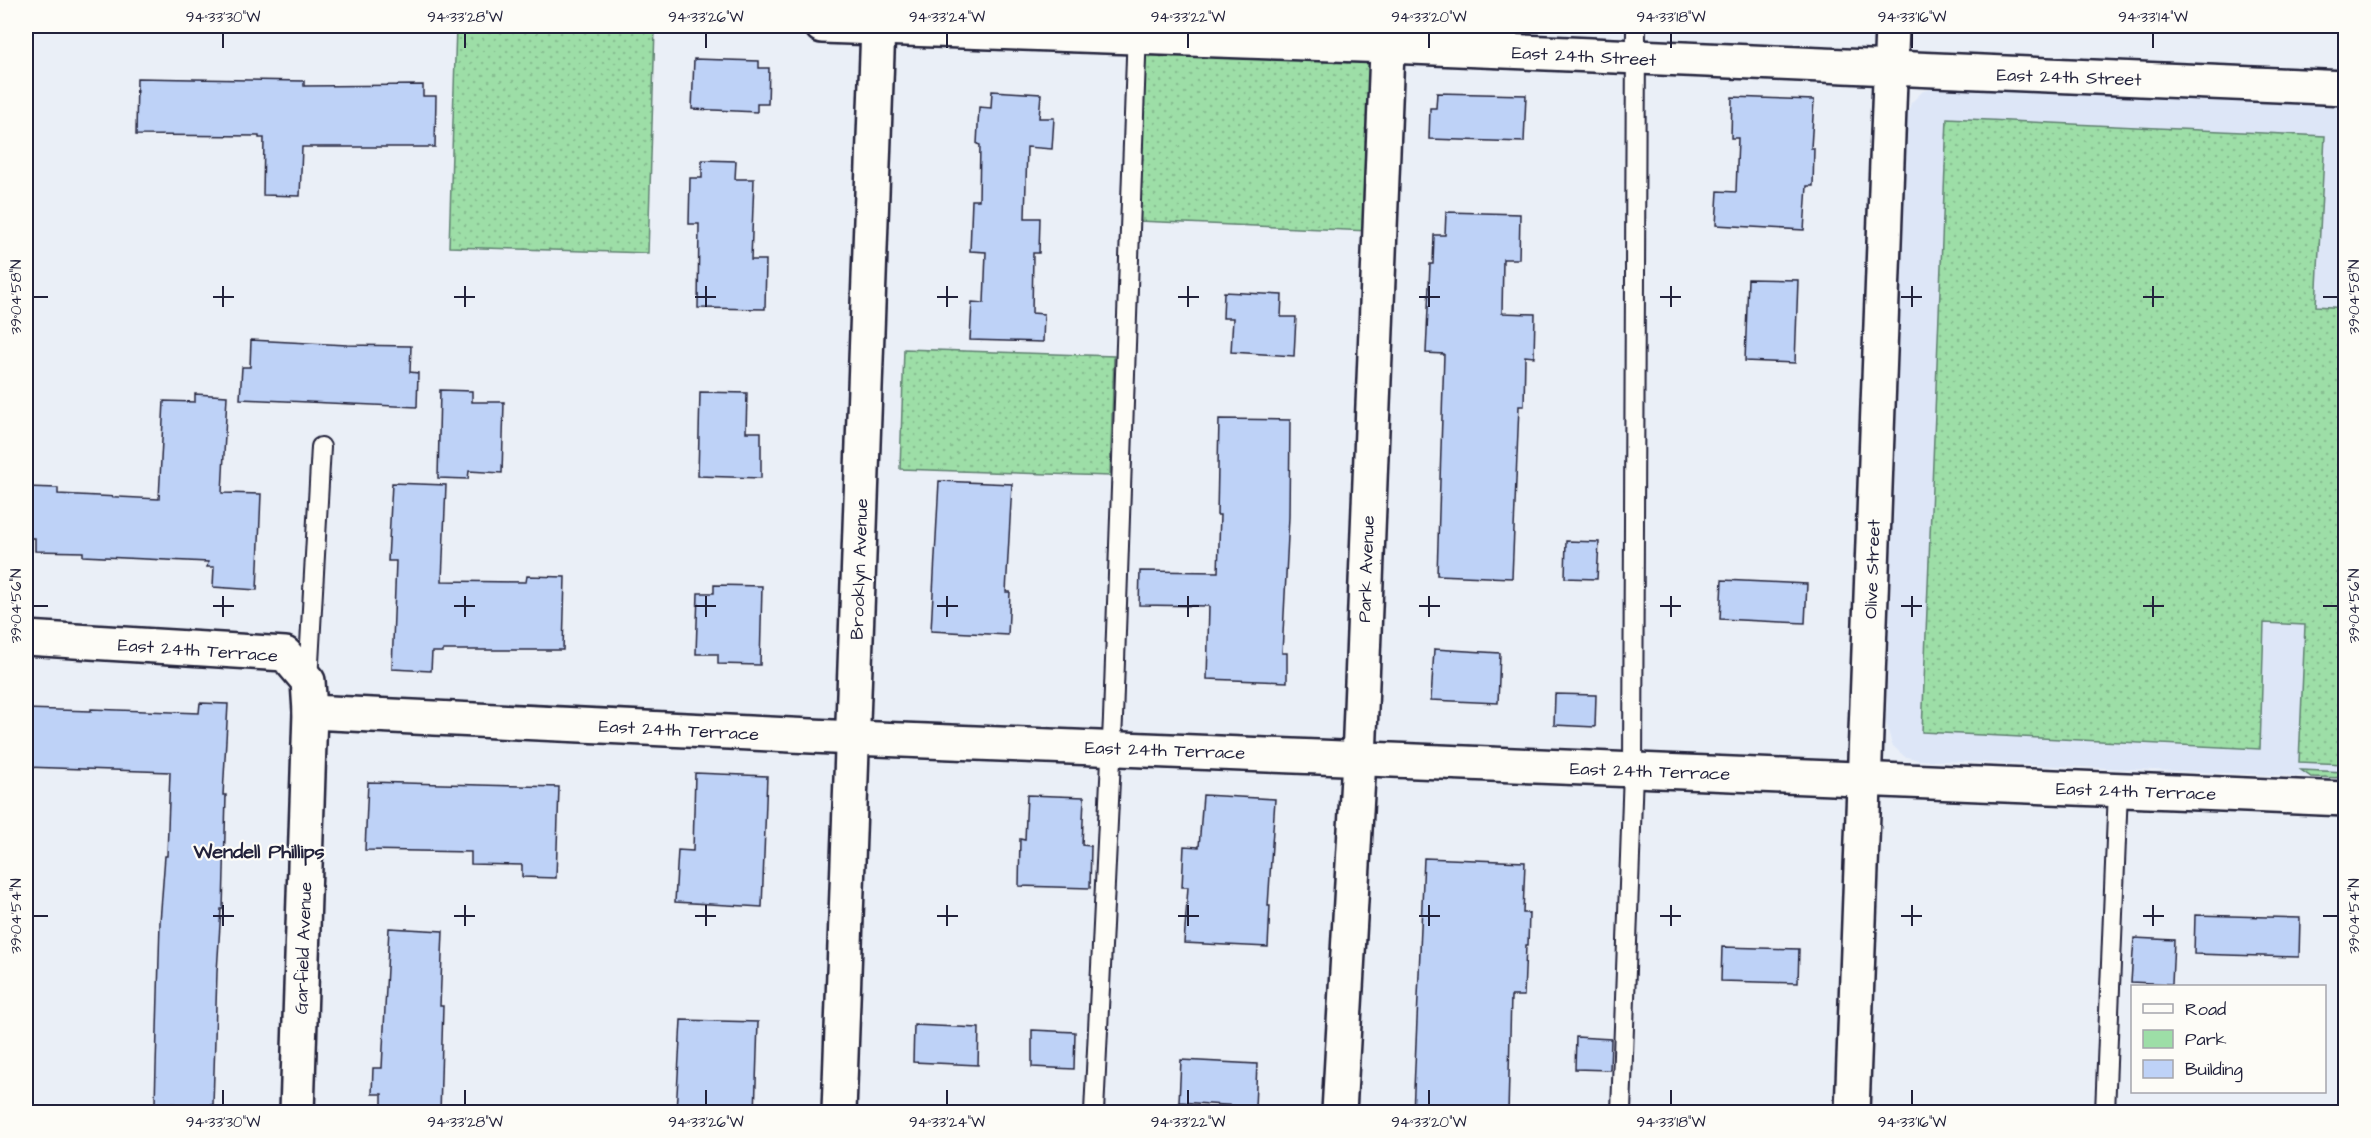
<svg xmlns="http://www.w3.org/2000/svg" width="2371" height="1138" viewBox="0 0 2371 1138" font-family="'Architects Daughter',sans-serif">
  <style>
    .built { fill: #dde6f7 }
    .green { fill: url(#green-dots); stroke: #608071; stroke-width: 1.5 }
    .building { fill: #bed2f7; stroke: #22223b; stroke-width: 1.5 }
    .lines { fill: none; stroke-linecap: round; stroke-linejoin: round }
    .lane-casing { stroke: #22223b; stroke-width: 22 }
    .street-casing { stroke: #22223b; stroke-width: 38 }
    .lane { stroke: #fdfcf7; stroke-width: 18 }
    .street { stroke: #fdfcf7; stroke-width: 33 }
    .ticks { fill: none; stroke: #22223b; stroke-width: 2 }
    .labels { text-anchor: middle; stroke-width: 4.5; stroke-linejoin: round; paint-order: stroke }
    .street-label { font-size: 18px; fill: #22223b; stroke: #fdfcf7 }
    .neighbourhood-label { font-size: 20px; font-weight: bold; fill: #22223b; stroke: #fdfcf7 }
    .neatline { fill: none; stroke: #22223b; stroke-width: 2 }
    .ticks-label { font-size: 15px; text-anchor: middle; fill: #22223b }
  </style>
  <defs>
    <pattern id="green-dots" width="8" height="8" patternUnits="userSpaceOnUse" patternTransform="scale(1.5)"><rect width="8" height="8" fill="#9ddea7"/><path d="M2 2h.1M6 6h.1" fill="none" stroke="#87be91" stroke-width="1.8" stroke-linecap="round"/></pattern>
  </defs>
  <rect width="100%" height="100%" fill="#eaeff7"/>
  <filter id="ink" filterUnits="userSpaceOnUse"><feTurbulence type="fractalNoise" baseFrequency=".0167" numOctaves="2"/><feDisplacementMap in="SourceGraphic" scale="12" xChannelSelector="R" yChannelSelector="G"/><feConvolveMatrix kernelMatrix="1 2 1 2 8 2 1 2 1" color-interpolation-filters="sRGB"/></filter>
  <g filter="url(#ink)">
    <!-- built -->
    <polygon class="built" points="1941,87 2345,107 2345,778 1918,760 1904,756 1892,745 1886,722 1907,116 1911,103 1923,91"/>
    <!-- green -->
    <g class="green">
      <polygon points="456,26 655,28 648,253 449,247"/>
      <polygon points="1144,50 1378,61 1370,231 1138,221"/>
      <polygon points="1947,118 2325,136 2316,306 2346,308 2345,764 2299,762 2305,625 2264,623 2260,749 1922,732"/>
      <polygon points="904,349 1114,356 1110,476 900,469"/>
      <polygon points="2301,770 2345,772 2345,778 2311,777"/>
    </g>
    <!-- building -->
    <g class="building">
      <polygon points="694,59 759,61 759,68 769,68 768,104 757,104 757,112 692,109"/>
      <polygon points="137,78 304,81 304,86 423,85 423,96 436,96 435,147 302,147 300,196 263,195 264,138 259,138 259,136 136,135"/>
      <polygon points="992,91 1041,94 1039,118 1054,118 1052,149 1027,147 1025,218 1040,218 1039,253 1033,253 1032,313 1044,314 1043,342 970,340 972,302 984,303 986,252 970,251 972,200 979,200 980,145 977,144 979,107 991,108"/>
      <polygon points="1437,93 1526,95 1524,142 1429,139 1430,108 1436,108"/>
      <polygon points="1732,97 1814,100 1811,148 1814,148 1813,186 1807,186 1804,230 1716,225 1718,191 1736,192 1738,138 1731,138"/>
      <polygon points="702,160 736,161 735,179 754,179 751,260 766,260 765,309 698,308 699,224 689,224 690,178 702,178"/>
      <polygon points="1446,212 1520,214 1519,259 1503,259 1502,313 1535,314 1534,357 1525,356 1524,406 1519,406 1512,578 1437,575 1444,354 1426,353 1430,264 1433,264 1434,235 1445,235"/>
      <polygon points="1748,279 1798,280 1795,363 1745,361"/>
      <polygon points="1224,292 1282,295 1281,317 1296,317 1294,356 1231,352 1233,318 1223,318"/>
      <polygon points="251,340 347,345 411,346 410,372 418,373 417,407 240,399 242,367 250,367"/>
      <polygon points="440,390 472,391 472,402 504,402 502,473 469,471 468,479 438,478"/>
      <polygon points="700,392 747,393 746,432 761,432 761,478 698,476"/>
      <polygon points="195,394 227,396 222,493 261,494 257,590 213,587 214,567 207,567 208,562 83,556 83,552 35,551 35,538 26,538 26,487 58,488 58,494 159,499 164,401 195,402"/>
      <polygon points="1219,419 1290,420 1289,517 1282,653 1287,653 1287,682 1207,679 1209,606 1139,605 1140,571 1218,572 1220,515 1217,515"/>
      <polygon points="939,481 1012,484 1006,592 1010,592 1008,635 931,631"/>
      <polygon points="392,483 446,485 442,581 526,582 527,576 565,577 563,650 443,650 443,652 432,652 431,671 392,669 396,561 388,561"/>
      <polygon points="1566,541 1599,542 1597,579 1565,578"/>
      <polygon points="1722,580 1807,584 1805,623 1720,619"/>
      <polygon points="714,585 762,586 760,665 718,664 718,654 696,654 698,593 714,593"/>
      <polygon points="1434,649 1500,653 1498,703 1431,700"/>
      <polygon points="1555,694 1596,695 1595,727 1554,725"/>
      <polygon points="200,703 228,704 223,795 226,795 223,909 221,909 217,972 213,1105 155,1103 160,922 165,856 167,856 170,772 26,767 26,709 91,711 91,709 199,713"/>
      <polygon points="695,773 767,776 762,907 675,902 678,850 693,851"/>
      <polygon points="368,782 559,787 556,878 522,877 522,865 471,864 471,852 365,850"/>
      <polygon points="1027,795 1084,797 1082,845 1091,846 1090,888 1019,886 1020,839 1025,840"/>
      <polygon points="1203,795 1275,799 1268,906 1270,906 1268,947 1184,943 1188,887 1182,887 1184,846 1199,847"/>
      <polygon points="1424,858 1525,862 1523,913 1529,913 1528,945 1526,945 1524,996 1511,996 1508,1113 1413,1113"/>
      <polygon points="2195,915 2300,918 2299,957 2194,954"/>
      <polygon points="389,928 443,931 440,1006 443,1006 440,1113 382,1113 382,1094 372,1094 373,1068 382,1068"/>
      <polygon points="2134,938 2174,940 2172,984 2131,982"/>
      <polygon points="1722,947 1799,949 1798,983 1721,981"/>
      <polygon points="681,1020 758,1022 755,1113 676,1113"/>
      <polygon points="914,1025 979,1028 978,1065 913,1062"/>
      <polygon points="1032,1030 1075,1032 1074,1069 1032,1067"/>
      <polygon points="1576,1037 1611,1039 1610,1070 1575,1069"/>
      <polygon points="1181,1060 1257,1064 1255,1107 1179,1102"/>
    </g>
    <g class="lines">
      <defs>
        <g id="lane">
          <polyline points="308,681 321,447"/>
          <polyline points="1094,1112 1113,718 1137,29"/>
          <polyline points="1621,1112 1633,771 1636,26"/>
          <polyline points="2105,1112 2118,790"/>
        </g>
        <g id="street">
          <polyline points="822,26 1388,46 2346,88"/>
          <polyline points="26,638 285,654 308,681 310,712 297,1112"/>
          <polyline points="310,712 853,738 2346,799"/>
          <polyline points="839,1112 878,26"/>
          <polyline points="1339,1112 1359,759 1388,26"/>
          <polyline points="1852,1112 1892,26"/>
        </g>
      </defs>
      <!-- lane casing -->
      <use href="#lane" class="lane-casing"/>
      <!-- street casing -->
      <use href="#street" class="street-casing"/>
      <!-- lane -->
      <use href="#lane" class="lane"/>
      <!-- street -->
      <use href="#street" class="street"/>
    </g>
  </g>
  <!-- ticks -->
  <path class="ticks" d="M223,33v15M465,33v15M706,33v15M947,33v15M1188,33v15M1429,33v15M1671,33v15M1912,33v15M2153,33v15M223,286v21M465,286v21M706,286v21M947,286v21M1188,286v21M1429,286v21M1671,286v21M1912,286v21M2153,286v21M33,297h15M213,297h21M454,297h21M695,297h21M937,297h21M1178,297h21M1419,297h21M1660,297h21M1901,297h21M2143,297h21M2323,297h15M223,596v21M465,596v21M706,596v21M947,596v21M1188,596v21M1429,596v21M1671,596v21M1912,596v21M2153,596v21M33,606h15M213,606h21M454,606h21M695,606h21M937,606h21M1178,606h21M1419,606h21M1660,606h21M1901,606h21M2143,606h21M2323,606h15M223,905v21M465,905v21M706,905v21M947,905v21M1188,905v21M1429,905v21M1671,905v21M1912,905v21M2153,905v21M33,916h15M213,916h21M454,916h21M695,916h21M937,916h21M1178,916h21M1419,916h21M1660,916h21M1901,916h21M2143,916h21M2323,916h15M223,1090v15M465,1090v15M706,1090v15M947,1090v15M1188,1090v15M1429,1090v15M1671,1090v15M1912,1090v15"/>
  <g class="labels">
    <!-- street labels -->
    <g class="street-label">
      <text transform="translate(1584 56) rotate(3)" y="6">East 24th Street</text>
      <text transform="translate(2069 77) rotate(2)" y="6">East 24th Street</text>
      <text transform="translate(859 569) rotate(-88)" y="6">Brooklyn Avenue</text>
      <text transform="translate(1366 569) rotate(-88)" y="6">Park Avenue</text>
      <text transform="translate(1872 569) rotate(-88)" y="6">Olive Street</text>
      <text transform="translate(198 650) rotate(4)" y="6">East 24th Terrace</text>
      <text transform="translate(679 730) rotate(3)" y="6">East 24th Terrace</text>
      <text transform="translate(1165 750) rotate(2)" y="6">East 24th Terrace</text>
      <text transform="translate(1650 771) rotate(2)" y="6">East 24th Terrace</text>
      <text transform="translate(2136 791) rotate(2)" y="6">East 24th Terrace</text>
      <text transform="translate(303 948) rotate(-88)" y="6">Garfield Avenue</text>
    </g>
    <!-- neighbourhood labels -->
    <g class="neighbourhood-label">
      <text x="259" y="858">Wendell Phillips</text>
    </g>
  </g>
  <!-- margin -->
  <rect width="2371" height="1138" fill="none" stroke="#fdfcf7" stroke-width="66"/>
  <!-- legend -->
  <rect x="2131" y="985" width="195" height="108" fill="#fdfcf7" stroke="#a5a5ac" stroke-width="1.5"/>
  <rect x="2143" y="1004" width="30" height="9" fill="#fdfcf7" stroke="#a5a5ac" stroke-width="1.5"/>
  <text x="2185" y="1015" font-size="18" fill="#22223b">Road</text>
  <rect x="2143" y="1030" width="30" height="18" fill="#9ddea7" stroke="#a5a5ac" stroke-width="1.5"/>
  <text x="2185" y="1045" font-size="18" fill="#22223b">Park</text>
  <rect x="2143" y="1060" width="30" height="18" fill="#bed2f7" stroke="#a5a5ac" stroke-width="1.5"/>
  <text x="2185" y="1075" font-size="18" fill="#22223b">Building</text>
  <rect x="33" y="33" width="2305" height="1072" class="neatline"/>
  <g class="ticks-label">
    <text x="223" y="22">94°33'30"W</text>
    <text x="465" y="22">94°33'28"W</text>
    <text x="706" y="22">94°33'26"W</text>
    <text x="947" y="22">94°33'24"W</text>
    <text x="1188" y="22">94°33'22"W</text>
    <text x="1429" y="22">94°33'20"W</text>
    <text x="1671" y="22">94°33'18"W</text>
    <text x="1912" y="22">94°33'16"W</text>
    <text x="2153" y="22">94°33'14"W</text>
    <text transform="translate(16 297) rotate(-90)" y="5">39°04'58"N</text>
    <text transform="translate(2354 297) rotate(-90)" y="5">39°04'58"N</text>
    <text transform="translate(16 606) rotate(-90)" y="5">39°04'56"N</text>
    <text transform="translate(2354 606) rotate(-90)" y="5">39°04'56"N</text>
    <text transform="translate(16 916) rotate(-90)" y="5">39°04'54"N</text>
    <text transform="translate(2354 916) rotate(-90)" y="5">39°04'54"N</text>
    <text x="223" y="1127">94°33'30"W</text>
    <text x="465" y="1127">94°33'28"W</text>
    <text x="706" y="1127">94°33'26"W</text>
    <text x="947" y="1127">94°33'24"W</text>
    <text x="1188" y="1127">94°33'22"W</text>
    <text x="1429" y="1127">94°33'20"W</text>
    <text x="1671" y="1127">94°33'18"W</text>
    <text x="1912" y="1127">94°33'16"W</text>
  </g>
</svg>
